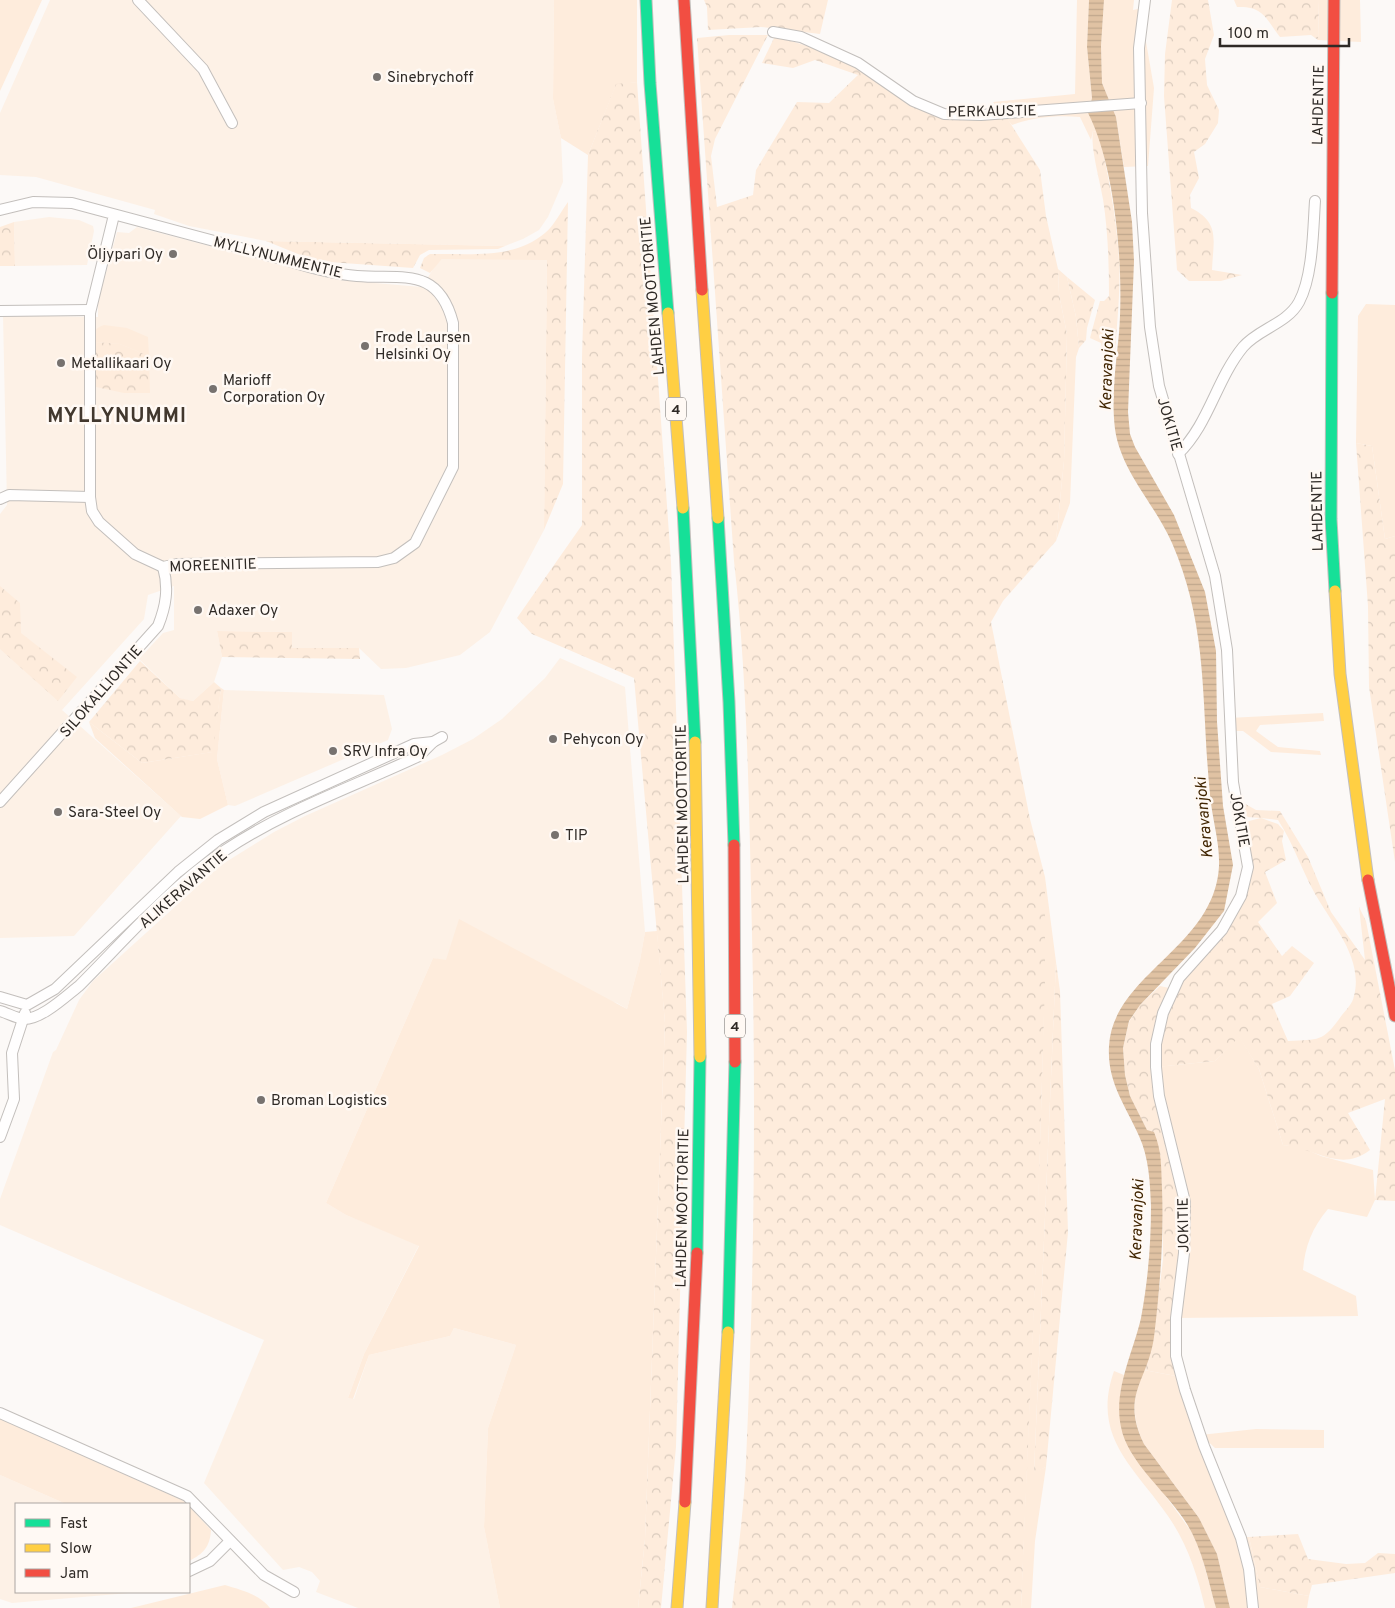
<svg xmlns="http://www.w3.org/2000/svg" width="1395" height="1608" viewBox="0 0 1395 1608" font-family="Overpass,sans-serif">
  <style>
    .built { fill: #fdf1e6 }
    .green { fill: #feecdc }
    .forest { fill: url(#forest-crowns); fill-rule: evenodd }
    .water { fill: url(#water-rules) }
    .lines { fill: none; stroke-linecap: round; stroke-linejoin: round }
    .street-casing { stroke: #c3bfbc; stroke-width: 12 }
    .fast-casing { stroke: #c3bfbc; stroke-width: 13 }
    .slow-casing { stroke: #c3bfbc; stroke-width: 13 }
    .jam-casing { stroke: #c3bfbc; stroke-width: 13 }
    .street { stroke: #fffefe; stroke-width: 10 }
    .fast { stroke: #16e098; stroke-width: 11 }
    .slow { stroke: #ffcf43; stroke-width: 11 }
    .jam { stroke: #f24e42; stroke-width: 11 }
    .poi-dot { fill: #77726f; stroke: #fff9f4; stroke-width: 2 }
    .labels { text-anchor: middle; stroke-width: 5; stroke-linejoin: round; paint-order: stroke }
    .shield { fill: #fff9f4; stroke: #6d6864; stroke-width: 1 }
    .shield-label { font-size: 14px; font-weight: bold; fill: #2f2a26 }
    .poi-label { font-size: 15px; fill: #2f2a26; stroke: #fff9f4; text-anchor: start }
    .street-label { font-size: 15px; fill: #2f2a26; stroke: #fff9f4 }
    .water-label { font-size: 16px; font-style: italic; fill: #412501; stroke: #fff9f4 }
    .district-label { font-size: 20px; font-weight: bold; letter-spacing: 1px; fill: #42382e; stroke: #fff9f4 }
  </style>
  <defs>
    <pattern id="forest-crowns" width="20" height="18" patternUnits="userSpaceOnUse" patternTransform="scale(1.25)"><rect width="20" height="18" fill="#feecdc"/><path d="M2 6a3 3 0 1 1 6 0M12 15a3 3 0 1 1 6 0" fill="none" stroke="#dacbbd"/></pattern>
    <pattern id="water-rules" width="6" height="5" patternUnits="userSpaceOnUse" patternTransform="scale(1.25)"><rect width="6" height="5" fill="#e0c2a3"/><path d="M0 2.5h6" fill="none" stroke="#c0a78c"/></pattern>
  </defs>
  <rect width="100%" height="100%" fill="#fcf9f7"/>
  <!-- built -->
  <g class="built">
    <polygon points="50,0 554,0 553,99 561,138 563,182 548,217 539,230 523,239 505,246 266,241 189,226 154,214 155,210 36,177 0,175 0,113"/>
    <polygon points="49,217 79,220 93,226 94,231 87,265 15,266 14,222"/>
    <polygon points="137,227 339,280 422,287 435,266 442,259 547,259 544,530 490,632 460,655 406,668 381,669 359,648 292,648 292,632 217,631 222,657 214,682 193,701 187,700 180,698 139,659 163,633 174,630 174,586 148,595 144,619 62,710 181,816 74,936 0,938 0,514 7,505 3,315 98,317 98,302 117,232 129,233"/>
    <polygon points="560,658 625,687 645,932 640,960 627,1009 617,1003 433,958 326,1203 346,1215 419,1245 364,1354 348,1398 354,1399 369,1355 450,1336 454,1328 516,1345 488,1428 484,1527 500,1608 358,1608 316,1592 320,1581 312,1572 299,1567 283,1570 204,1483 264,1340 0,1225 0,1199 53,1052 56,1050 79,1000 93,981 221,865 274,832 305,816 442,755 473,739 502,719 545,678"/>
    <polygon points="224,690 384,695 392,729 388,740 235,806 228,805 217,759"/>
    <polygon points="0,1475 66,1504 16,1504 16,1592 141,1592 12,1603 0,1599"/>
  </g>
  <!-- green -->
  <g class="green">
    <polygon points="0,0 42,0 0,91"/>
    <polygon points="554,0 637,0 637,82 616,85 588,155 561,138 553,99"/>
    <path d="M1077,0h12l-2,47 5,51 -4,15 11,20 -6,-2 -2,9 -11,-23c-23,-2 -46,0 -68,8l-19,-23 82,-8z"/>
    <polygon points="1104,0 1134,0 1133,10 1148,7 1145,36 1154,88 1148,166 1124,167 1116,117 1102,83 1101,46"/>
    <polygon points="1319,0 1360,0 1361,42 1318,40"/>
    <polygon points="1058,269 1067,277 1076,317 1079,348 1076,357 1070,503 1056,541 1064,461 1067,334 1059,294"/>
    <polygon points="1366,304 1395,305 1395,536 1385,539 1372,446 1356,443 1358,316"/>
    <path d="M104,325l23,3 21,9 1,19 -29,-12 -25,-2c-1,-9 -1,-14 9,-17z"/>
    <polygon points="221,688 224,690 217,759 228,805 200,819 182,817 95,738 89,722 142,763 212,752"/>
    <polygon points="1323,713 1324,721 1260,725 1256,731 1278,747 1320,751 1321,755 1271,752 1243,731 1230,731 1229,718"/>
    <path d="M1045,877l11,85 -22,510 12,-5 -11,74 -4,67h-10c9,-244 24,-487 24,-731z"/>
    <polygon points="459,919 627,1009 640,960 645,932 657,931 665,1023 645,1539 638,1608 500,1608 484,1527 488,1428 516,1345 454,1328 450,1336 369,1355 353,1399 348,1398 364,1354 419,1246 346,1215 326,1203 433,958 446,960"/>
    <path d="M1239,1036l20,33 24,76 18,2 20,9 52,14 2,30 -8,17 -39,-8c-16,19 -23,37 -25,61l53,26 2,20 -182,2 -20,-251 59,-6z"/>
    <path d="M1144,1370l37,7 19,58 56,-6 68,1v18h-109l-14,-13 40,102h8l11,50 49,9 -2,12h-77l-13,-54 -18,-36 -55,-74c-13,-27 -12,-48 0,-74z"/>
    <path d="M1114,1371l10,4 -4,20 34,85 39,54 7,16 16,58h-11c-7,-32 -18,-65 -37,-92 -34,-49 -77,-79 -54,-145z"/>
    <polygon points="0,1419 184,1501 187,1504 66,1504 0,1475"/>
    <path d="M189,1506l22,24c-1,17 -8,24 -22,31z"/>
    <path d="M225,1585c16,5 34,9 45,23h-139z"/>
  </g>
  <!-- forest -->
  <g class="forest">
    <polygon points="704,0 828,0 820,34 761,27 708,30 707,7"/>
    <path d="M1172,0h36l6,35 -9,24 2,26 12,25 -1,13 -13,21 -11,8 5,26 -9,17 1,13c30,15 22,33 21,62l30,5 -21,6h-32l-12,-11 -13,-174 1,-42z"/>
    <path d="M1234,0h85l-1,40 -7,-5 -31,2c-14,-18 -16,-31 -43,-30z"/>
    <path d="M729,35h39l-53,104 -4,17 6,51 36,-12 3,-25 41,-68 32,1 29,-28 -43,-15 -22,8 -31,-5 13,-27 55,17 30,15 82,50 37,2 28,-2 33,52 6,46 12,53 1,25 8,40 -3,127 -8,80 -53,60 -12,21 39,197 15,58v104l-7,234 -17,393h-289c5,-49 12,-98 14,-147 8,-175 10,-351 6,-527 -3,-124 -4,-249 -18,-373l-37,-523z"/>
    <polygon points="637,82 671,562 687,1032 676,1447 661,1608 638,1608 645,1539 665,1023 634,678 532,634 517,618 582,525 582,357 588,155 616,84"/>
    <path d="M1093,131l6,2c9,42 18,85 20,128 2,34 -3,66 -4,99l-11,-1 -3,-16 -11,-5 10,-37h4l5,-5c0,-33 -1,-65 -6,-97 -3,-18 -13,-53 -10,-68z"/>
    <path d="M568,202l-5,282 -19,46 3,-270 -105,-1 -12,14 -10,-5 4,-10 6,-4c39,-1 83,6 115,-21 9,-7 16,-22 23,-31z"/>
    <polygon points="14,222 15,266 0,266 0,227"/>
    <polygon points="266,241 505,246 498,249 429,250 420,255 413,268 315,261"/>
    <polygon points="1067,277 1095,300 1087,328 1086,340 1079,348 1076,317"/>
    <polygon points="95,342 120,344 149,356 150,393 124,393 96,387"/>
    <polygon points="1356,443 1372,446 1385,539 1395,536 1395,862 1369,687 1368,606"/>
    <polygon points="0,586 20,603 21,633 77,677 58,701 0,649"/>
    <polygon points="217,631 292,632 292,648 359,648 360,659 222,657"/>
    <polygon points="140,661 180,698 193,701 214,682 221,688 213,752 142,763 89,722"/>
    <path d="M1242,802l14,8 24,1 28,46 23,55 34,48 -6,-53 7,14 29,149v131l-20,-1 10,-101 -37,14 22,37c-30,23 -55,-2 -87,-5l-24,-76 -20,-32 -24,24 -58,6 28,135 -9,116 5,59 -37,-7 9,-31 10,-79 -1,-77 -15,-53 -17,-34 -5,-21 -2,-27 6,-26 11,-17 20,-19 14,3 48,-59 26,-63 -7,-44 20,-5 -15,-1zM1261,818l17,2c15,23 23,48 36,72 17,31 50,66 40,104 -1,7 -8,14 -12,19 -20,28 -22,24 -54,26l-16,-37 18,-8 24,-33 -22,-17 -10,10 -24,-34 19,-19 -12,-31 21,-12 -4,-19 2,-10 -6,-7z"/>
    <polygon points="1056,962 1060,991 1068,1232 1046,1467 1034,1473"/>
    <polygon points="1298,1534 1308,1559 1346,1564 1365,1563 1378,1553 1395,1554 1395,1573 1312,1585 1309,1596 1260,1587 1249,1537"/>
  </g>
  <!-- water -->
  <path class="water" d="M1089,0h15l-3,46 1,37 14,34 16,105 2,39 -6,151 2,22 5,13 39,68 31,77 11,59 1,71 6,84 10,59 -9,46 -29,37 -55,57 -11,16 -6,27 2,27 5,21 17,34 7,2c8,20 7,34 8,56 2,50 -2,99 -8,149 -6,44 -34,58 -10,107l55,74 18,36 13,54h-14c-9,-31 -14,-63 -33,-90 -19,-28 -56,-58 -62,-91 -8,-37 12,-74 20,-109 7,-37 10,-75 10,-112 -1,-24 -2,-48 -12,-70 -14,-32 -32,-53 -30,-90 4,-72 106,-99 110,-180 1,-23 -7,-48 -9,-71 -9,-90 -1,-167 -38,-252 -17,-39 -51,-71 -57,-114 -4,-33 1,-64 4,-96 5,-61 -3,-166 -31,-220l4,-15 -5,-51z"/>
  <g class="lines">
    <defs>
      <g id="street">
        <polyline points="138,0 203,69 232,123"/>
        <polyline points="1145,0 1139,48 1142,213 1150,327 1159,386 1215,576 1227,650 1233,782 1248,867 1241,896 1222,930 1179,978 1163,1013 1156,1044 1156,1067 1159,1096 1185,1202 1184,1253 1176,1318 1176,1356 1185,1390 1204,1446 1241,1538 1249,1569 1253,1608"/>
        <polyline points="773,32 801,37 858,63 913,101 944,114 981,115 1141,103"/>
        <path d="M0,210l33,-8 39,1 217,58c22,7 44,13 68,15 44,4 81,-11 96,47v144l-38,76 -21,15 -16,4 -201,2 -14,3 -28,-13 -36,-32 -7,-11 -2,-14v-184l24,-98"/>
        <polyline points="0,311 90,310"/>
        <path d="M1178,454c31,-30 38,-74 65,-107 15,-18 44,-23 56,-45 14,-26 14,-72 16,-101"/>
        <polyline points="0,499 9,495 90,497"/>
        <path d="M0,802l158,-176c8,-20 11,-38 5,-59"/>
        <polyline points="0,997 27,1005 55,989 178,872 218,840 264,812 414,744 433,742"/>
        <path d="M0,1011c7,2 16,7 23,8 18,1 43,-23 56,-33 44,-44 93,-101 145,-135 61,-41 129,-64 195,-95l14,-14 9,-5"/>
        <polyline points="0,1137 14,1099 12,1053 25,1013"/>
        <polyline points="0,1413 187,1496 264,1575 294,1592"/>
        <polyline points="189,1571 210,1561 230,1541"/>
      </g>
      <g id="fast">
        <polyline points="646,0 650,83 668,313"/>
        <polyline points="1332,293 1331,519 1335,591"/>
        <polyline points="683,508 695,742"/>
        <polyline points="718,518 729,702 734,845"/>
        <polyline points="697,1253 700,1057"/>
        <polyline points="728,1332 735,1062"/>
      </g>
      <g id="slow">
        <polyline points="702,290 718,518"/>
        <polyline points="668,313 683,508"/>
        <polyline points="1335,591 1340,674 1368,880"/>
        <polyline points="695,742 700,1057"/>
        <polyline points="677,1608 685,1502"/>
        <polyline points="712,1608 728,1332"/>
      </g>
      <g id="jam">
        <polyline points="684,0 702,290"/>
        <polyline points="1332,293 1334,0"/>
        <polyline points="734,845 735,1062"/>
        <polyline points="1368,880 1395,1016"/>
        <polyline points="685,1502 697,1253"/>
      </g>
    </defs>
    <!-- street casing -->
    <use href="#street" class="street-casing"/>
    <!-- fast casing -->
    <use href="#fast" class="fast-casing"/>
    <!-- slow casing -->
    <use href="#slow" class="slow-casing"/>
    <!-- jam casing -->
    <use href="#jam" class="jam-casing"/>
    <!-- street -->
    <use href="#street" class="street"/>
    <!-- fast -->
    <use href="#fast" class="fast"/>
    <!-- slow -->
    <use href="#slow" class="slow"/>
    <!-- jam -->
    <use href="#jam" class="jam"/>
  </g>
  <!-- markers -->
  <g class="poi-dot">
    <circle cx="377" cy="77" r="5"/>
    <circle cx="173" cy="254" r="5"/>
    <circle cx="365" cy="346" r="5"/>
    <circle cx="61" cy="363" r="5"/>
    <circle cx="213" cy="389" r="5"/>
    <circle cx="198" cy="610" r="5"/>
    <circle cx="553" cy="739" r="5"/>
    <circle cx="333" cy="751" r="5"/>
    <circle cx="58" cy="812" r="5"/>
    <circle cx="555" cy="835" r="5"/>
    <circle cx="261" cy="1100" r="5"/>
  </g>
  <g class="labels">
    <!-- shield labels -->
    <g class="shield">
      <rect x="666" y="397.5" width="20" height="23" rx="4"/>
      <rect x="725" y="1014.5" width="20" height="23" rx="4"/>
    </g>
    <g class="shield-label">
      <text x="676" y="414">4</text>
      <text x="735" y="1031">4</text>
    </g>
    <!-- poi labels -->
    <g class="poi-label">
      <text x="387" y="82">Sinebrychoff</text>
      <text x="163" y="259" text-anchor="end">Öljypari Oy</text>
      <text x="375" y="342">Frode Laursen<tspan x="375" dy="17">Helsinki Oy</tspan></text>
      <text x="71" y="368">Metallikaari Oy</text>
      <text x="223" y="385">Marioff<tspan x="223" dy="17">Corporation Oy</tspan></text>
      <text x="208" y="615">Adaxer Oy</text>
      <text x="563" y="744">Pehycon Oy</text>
      <text x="343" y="756">SRV Infra Oy</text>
      <text x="68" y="817">Sara-Steel Oy</text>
      <text x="565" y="840">TIP</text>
      <text x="271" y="1105">Broman Logistics</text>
    </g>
    <!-- street labels -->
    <g class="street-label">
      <text transform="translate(1318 105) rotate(-89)" y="5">LAHDENTIE</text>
      <text transform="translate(992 111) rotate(-1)" y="5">PERKAUSTIE</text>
      <text transform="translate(278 257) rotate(14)" y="5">MYLLYNUMMENTIE</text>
      <text transform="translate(652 296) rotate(-95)" y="5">LAHDEN MOOTTORITIE</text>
      <text transform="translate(1170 424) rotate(74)" y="5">JOKITIE</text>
      <text transform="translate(1317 511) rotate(-91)" y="5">LAHDENTIE</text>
      <text transform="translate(213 565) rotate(-2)" y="5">MOREENITIE</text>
      <text transform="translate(101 691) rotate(-49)" y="5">SILOKALLIONTIE</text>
      <text transform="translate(682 804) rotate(-91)" y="5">LAHDEN MOOTTORITIE</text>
      <text transform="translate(1240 820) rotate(80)" y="5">JOKITIE</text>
      <text transform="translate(183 889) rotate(-41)" y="5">ALIKERAVANTIE</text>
      <text transform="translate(682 1208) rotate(-89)" y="5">LAHDEN MOOTTORITIE</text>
      <text transform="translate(1183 1225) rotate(-91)" y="5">JOKITIE</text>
    </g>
    <!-- water labels -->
    <g class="water-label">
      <text transform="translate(1106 370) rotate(-88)" y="6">Keravanjoki</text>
      <text transform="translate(1203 818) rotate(-95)" y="6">Keravanjoki</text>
      <text transform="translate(1136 1220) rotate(-88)" y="6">Keravanjoki</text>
    </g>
    <!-- district labels -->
    <g class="district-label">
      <text x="117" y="422">MYLLYNUMMI</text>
    </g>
  </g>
  <!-- legend -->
  <rect x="15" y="1503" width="175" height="90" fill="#fff9f4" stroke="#aca6a2"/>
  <rect x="25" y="1519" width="25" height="8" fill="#16e098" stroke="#aca6a2"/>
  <text x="60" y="1528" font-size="15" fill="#2f2a26">Fast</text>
  <rect x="25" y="1544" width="25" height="8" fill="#ffcf43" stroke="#aca6a2"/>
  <text x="60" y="1553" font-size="15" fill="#2f2a26">Slow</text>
  <rect x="25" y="1569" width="25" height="8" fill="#f24e42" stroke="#aca6a2"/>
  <text x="60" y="1578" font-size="15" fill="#2f2a26">Jam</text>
  <!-- scale -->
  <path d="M1220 38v8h129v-8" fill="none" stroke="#2f2a26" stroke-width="2.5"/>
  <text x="1228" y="38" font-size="15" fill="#2f2a26" stroke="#fff9f4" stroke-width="4" paint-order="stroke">100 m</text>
</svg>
